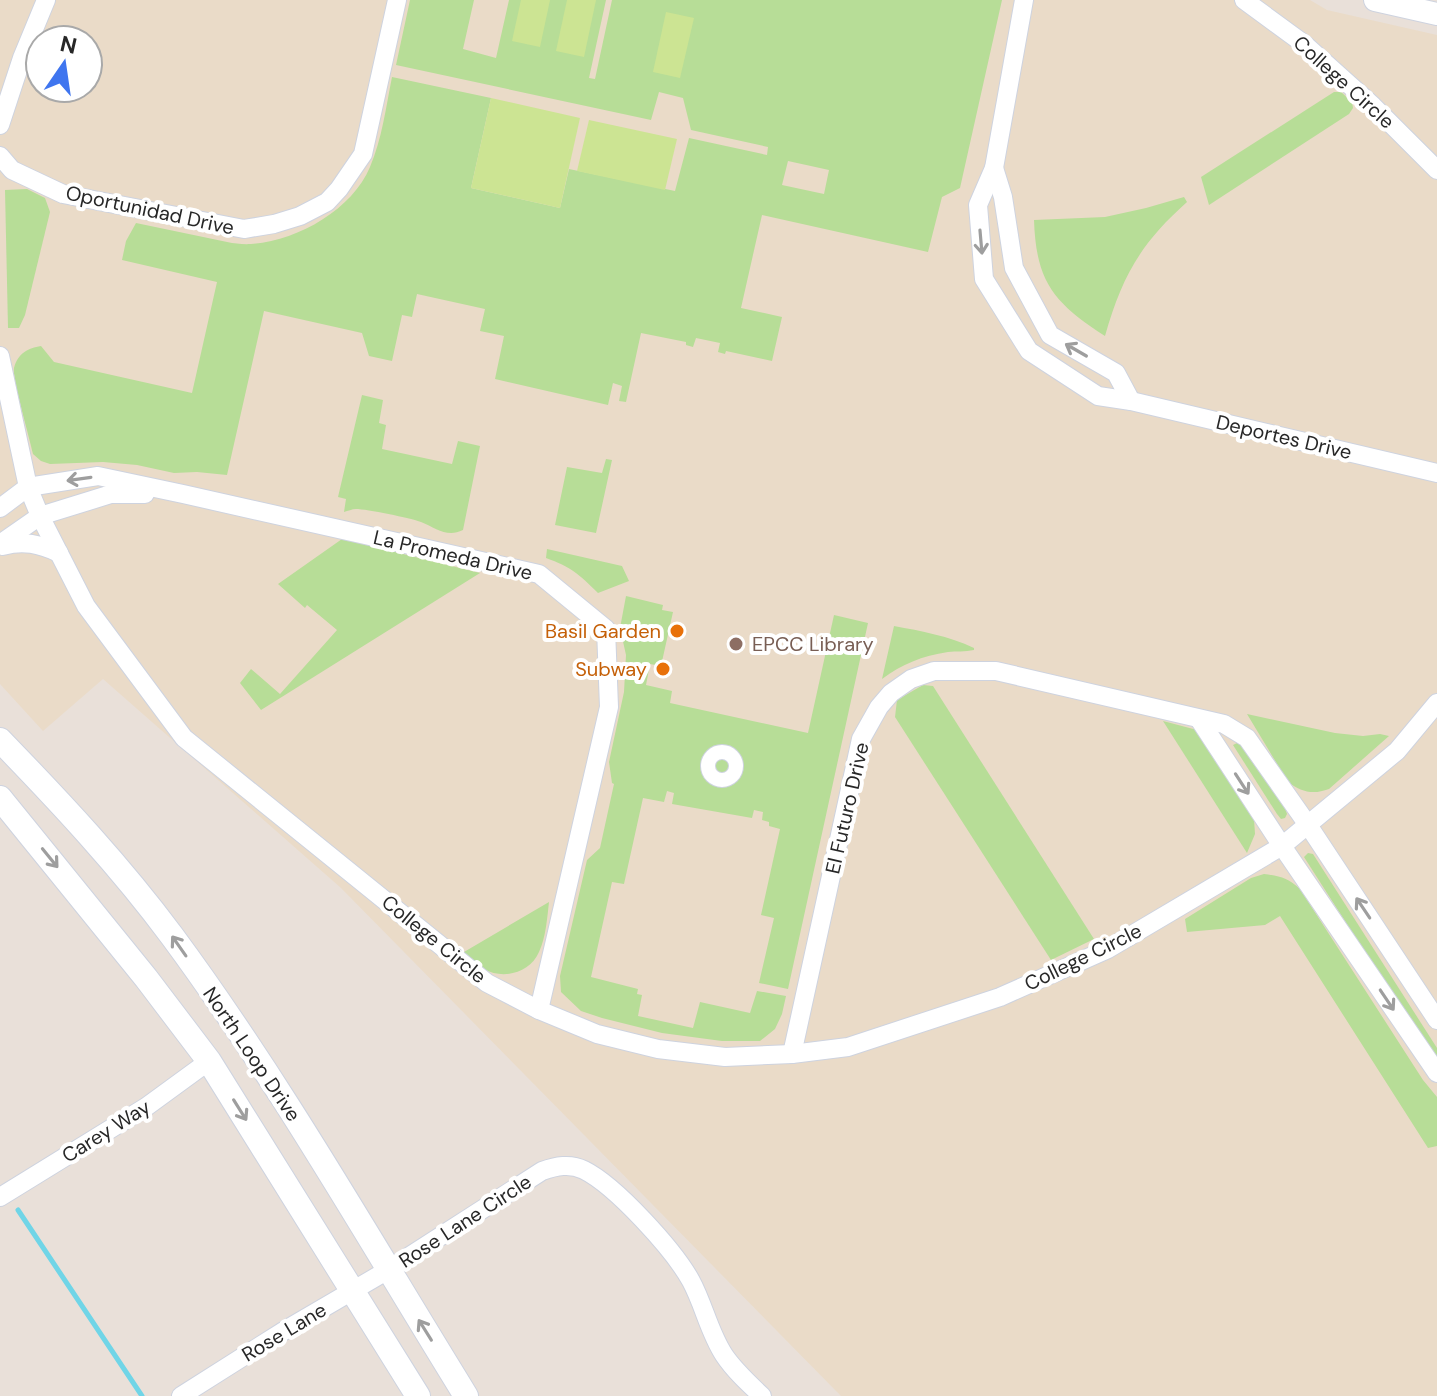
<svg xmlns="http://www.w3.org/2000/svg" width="1437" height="1396" viewBox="0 0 1437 1396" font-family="'DM Sans',sans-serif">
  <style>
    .education { fill: #eadbc8; fill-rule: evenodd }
    .green { fill: #b7dd97; fill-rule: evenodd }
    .pitch { fill: #cce493 }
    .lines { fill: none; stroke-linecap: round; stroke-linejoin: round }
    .stream { stroke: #70d5e7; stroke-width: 5 }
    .pedestrian-casing { stroke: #ced3df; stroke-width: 16 }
    .minor-casing { stroke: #ced3df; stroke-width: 20 }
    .tertiary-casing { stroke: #ced3df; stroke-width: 24 }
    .secondary-casing { stroke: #ced3df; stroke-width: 26 }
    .pedestrian { stroke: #fff; stroke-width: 14 }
    .minor { stroke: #fff; stroke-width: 18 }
    .tertiary { stroke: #fff; stroke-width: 22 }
    .secondary { stroke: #fff; stroke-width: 24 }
    .oneway { stroke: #9e9e9e }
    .food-dot { fill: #e8710a; stroke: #fff; stroke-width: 3 }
    .education-dot { fill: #8d6e63; stroke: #fff; stroke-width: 3 }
    .labels { text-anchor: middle; stroke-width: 8; stroke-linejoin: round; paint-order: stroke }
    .street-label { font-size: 20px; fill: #272727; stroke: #fff }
    .food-label { font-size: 20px; fill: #c56008; stroke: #fff; text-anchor: end }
    .education-label { font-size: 20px; fill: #785e54; stroke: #fff; text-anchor: start }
  </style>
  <rect width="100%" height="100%" fill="#e9e0d9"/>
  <!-- education -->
  <path class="education" d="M0,0h1310l17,10 110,25v1361h-596l-500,-508 -238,-209 -60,52 -43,-47zM40,40h48v48h-48z"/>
  <!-- green -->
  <g class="green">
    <path d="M410,0h64l-11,49 33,9 13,-58h97l-17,78 6,1 17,-79h390l-42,188 -18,9 -14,55 -166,-37 -21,93 41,9 -10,44 -46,-10 -1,3 -7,-2 2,-9 -24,-5 -3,9 -7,-2v-3l-45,-9 -15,69 -7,-1 3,-15 -9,-3 -5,22 -113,-26 9,-43 -24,-5 5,-22 -68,-15 -5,23 -10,-2 -10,46 -23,-5 -7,-23 -98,-22 -37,164 -30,-3 -23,1 -37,-8 -34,-3 -53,2 -9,-3 -8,-7c-3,-15 -21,-76 -19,-86 4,-15 14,-20 27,-22l13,16 138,31 25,-111 -95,-22 4,-19 10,-18c24,5 48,10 72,15 14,3 29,7 43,6 46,-3 101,-34 119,-77 12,-28 16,-60 22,-90l99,21 -20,90 89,20 9,-39 106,22 14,-53 78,17 1,-8 -77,-17 -8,-32 -24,-6 -8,28 -255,-55zM788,161l41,9 -5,24 -42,-9z"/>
    <polygon points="1334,92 1341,92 1352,102 1353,108 1349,114 1209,205 1201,177"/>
    <polygon points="27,189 45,198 50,212 25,315 19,328 8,328 5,190"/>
    <path d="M1184,197l3,5c-46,41 -65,74 -82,134 -51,-33 -69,-54 -71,-116l71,-3 41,-9z"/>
    <path d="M362,395l21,5 -4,23 7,2 -4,24 70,15 6,-23 22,5 -17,84c-16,8 -27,-2 -42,-8 -10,-4 -55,-13 -65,-13 -4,0 -8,2 -12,3l2,-13 -8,-2z"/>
    <polygon points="606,459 612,460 596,533 555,525 567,467 602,473"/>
    <polygon points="342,539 480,573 261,710 240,683 251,669 280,694 337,630 307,605 305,608 278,584"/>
    <path d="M547,549l75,17 7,15 -31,12c-19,-19 -27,-26 -52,-35z"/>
    <polygon points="626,596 663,605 662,610 673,612 661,666 650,664 646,685 672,691 670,703 808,733 834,615 868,623 788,989 759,983 774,918 761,915 780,829 769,826 769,822 762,820 763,812 754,810 752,818 672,804 674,793 667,791 664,802 643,798 624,884 612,882 591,977 638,989 637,994 642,995 638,1016 693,1028 700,1002 750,1013 757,991 786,996 782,1014 775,1029 760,1041 722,1041 662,1033 602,1018 581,1011 561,992 560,976 587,860 600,848 614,784 612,783 609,762 624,692 626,655 620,628"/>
    <path d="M894,626c27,5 55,10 80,22v2c-9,2 -18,1 -26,2 -26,4 -46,12 -66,27z"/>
    <polygon points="923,685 933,686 1094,939 1051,960 895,717 897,700"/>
    <path d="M1247,714l88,19 28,3 17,-2 9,2 -60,53c-16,6 -28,3 -41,-7z"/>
    <polygon points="1163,721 1197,730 1254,819 1255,834 1247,853"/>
    <polygon points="1241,741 1285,808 1287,814 1285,818 1281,819 1277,814 1233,745"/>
    <polygon points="1308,853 1313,854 1437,1048 1437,1065 1304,857"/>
    <path d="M1264,874c16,2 24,4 36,15l123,191 14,17v49l-9,2 -148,-232 -15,9 -78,7 -2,-13 66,-41z"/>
    <path d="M549,902c-2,17 -3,35 -10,50 -9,21 -36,28 -55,17 -7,-4 -14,-11 -20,-17z"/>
  </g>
  <!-- pitch -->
  <g class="pitch">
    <polygon points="521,0 550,0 540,47 512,41"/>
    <polygon points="567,0 596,0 584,57 556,51"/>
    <polygon points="666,12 694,18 680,78 653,72"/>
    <polygon points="491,98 580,118 560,208 471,188"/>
    <polygon points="589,120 677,139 665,190 577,171"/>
  </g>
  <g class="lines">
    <!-- stream -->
    <polyline class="stream" points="18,1210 142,1396"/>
    <defs>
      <circle id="pedestrian" cx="722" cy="766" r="14"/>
      <g id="minor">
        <polyline points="1024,0 994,168 978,205 984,279 1029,351 1098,396 1131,401 1437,473"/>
        <polyline points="1244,0 1304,44 1373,106 1437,170"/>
        <polyline points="0,125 22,58 46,0"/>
        <polyline points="0,156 12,170 63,194 109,203 244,229 274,224 300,216 327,202 339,189 363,154 397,0"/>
        <polyline points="994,168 1003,197 1014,268 1050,335 1116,373 1131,401"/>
        <polyline points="0,356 28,487 40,516 86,606 184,738 487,983 539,1010 597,1034 658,1049 725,1057 792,1054 848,1047 1000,997 1108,949 1282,846 1397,751 1437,703"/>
        <polyline points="0,508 28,487 98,476 183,494 539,574 606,629 609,707 539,1010"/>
        <polyline points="0,544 40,516 111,494 145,494"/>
        <path d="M3,546c20,-6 37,-2 56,7"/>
        <polyline points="1199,719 1282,846 1437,1073"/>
        <polyline points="792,1054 861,739 879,707 891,693 911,679 934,671 996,671 1224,724 1247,738 1308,825 1437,1020"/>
        <polyline points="0,1197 146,1107 209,1061"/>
        <path d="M181,1396l101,-64 106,-62 154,-99c14,-5 28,-8 42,-1 32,16 90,80 107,111 13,24 18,51 33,74 10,15 24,28 38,41"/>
      </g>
      <polyline id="tertiary" points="1375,0 1437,14"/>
      <g id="secondary">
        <path d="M0,740c60,62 120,126 172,196 108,146 198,305 294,460"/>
        <polyline points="0,798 146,978 209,1061 418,1396"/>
      </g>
    </defs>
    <!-- pedestrian casing -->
    <use href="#pedestrian" class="pedestrian-casing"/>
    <!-- minor casing -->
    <use href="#minor" class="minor-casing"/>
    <!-- tertiary casing -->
    <use href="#tertiary" class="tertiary-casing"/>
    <!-- secondary casing -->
    <use href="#secondary" class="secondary-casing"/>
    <!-- pedestrian -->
    <use href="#pedestrian" class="pedestrian"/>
    <!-- minor -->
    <use href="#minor" class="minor"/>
    <!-- tertiary -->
    <use href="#tertiary" class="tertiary"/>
    <!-- secondary -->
    <use href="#secondary" class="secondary"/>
  </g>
  <!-- one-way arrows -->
  <defs><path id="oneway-shaft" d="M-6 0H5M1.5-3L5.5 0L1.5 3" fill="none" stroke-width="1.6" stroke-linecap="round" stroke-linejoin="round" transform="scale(2)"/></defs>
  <g class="oneway">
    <use href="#oneway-shaft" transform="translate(981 242) rotate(85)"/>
    <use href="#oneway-shaft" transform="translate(1076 350) rotate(-150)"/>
    <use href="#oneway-shaft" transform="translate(79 479) rotate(172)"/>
    <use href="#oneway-shaft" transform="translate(1242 784) rotate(57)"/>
    <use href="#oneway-shaft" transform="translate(50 858) rotate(51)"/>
    <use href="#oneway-shaft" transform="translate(1363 908) rotate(-124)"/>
    <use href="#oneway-shaft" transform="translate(179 946) rotate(-125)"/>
    <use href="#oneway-shaft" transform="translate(1387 1000) rotate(56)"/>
    <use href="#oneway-shaft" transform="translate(240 1110) rotate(58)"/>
    <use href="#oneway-shaft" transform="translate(425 1330) rotate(-122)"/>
  </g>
  <!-- markers -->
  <g class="food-dot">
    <circle cx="677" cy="631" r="8"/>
    <circle cx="663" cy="669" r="8"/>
  </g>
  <circle class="education-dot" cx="736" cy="644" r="8"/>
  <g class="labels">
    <!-- street labels -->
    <g class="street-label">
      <text transform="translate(1344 82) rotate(42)" y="7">College Circle</text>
      <text transform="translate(150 210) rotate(12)" y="7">Oportunidad Drive</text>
      <text transform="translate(1284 437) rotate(13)" y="7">Deportes Drive</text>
      <text transform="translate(453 555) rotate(13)" y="7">La Promeda Drive</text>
      <text transform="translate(847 808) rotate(-77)" y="7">El Futuro Drive</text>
      <text transform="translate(434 939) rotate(39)" y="7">College Circle</text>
      <text transform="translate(1083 957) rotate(-26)" y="7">College Circle</text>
      <text transform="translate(252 1054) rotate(56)" y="7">North Loop Drive</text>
      <text transform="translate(106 1131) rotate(-32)" y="7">Carey Way</text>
      <text transform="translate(465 1221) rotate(-33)" y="7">Rose Lane Circle</text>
      <text transform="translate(284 1332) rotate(-31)" y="7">Rose Lane</text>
    </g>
    <!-- food labels -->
    <g class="food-label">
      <text x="661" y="638">Basil Garden</text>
      <text x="647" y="676">Subway</text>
    </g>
    <!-- education labels -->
    <g class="education-label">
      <text x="752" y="651">EPCC Library</text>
    </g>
  </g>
  <!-- north arrow -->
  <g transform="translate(64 64) rotate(13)"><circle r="38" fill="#ffffff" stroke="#a9a9a9" stroke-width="2"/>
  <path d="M0-6L14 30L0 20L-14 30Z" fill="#3f75ef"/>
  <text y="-12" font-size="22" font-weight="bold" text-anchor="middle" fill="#272727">N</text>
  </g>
</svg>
